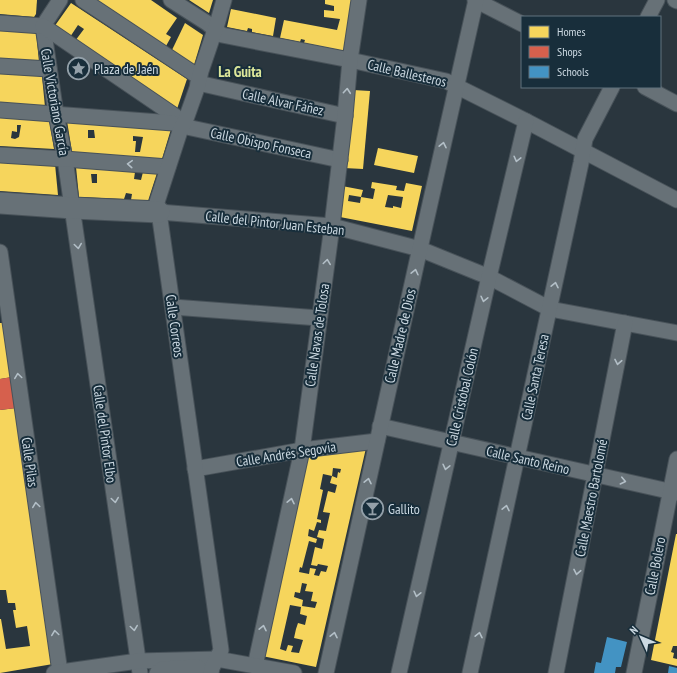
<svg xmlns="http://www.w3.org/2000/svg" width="677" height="673" viewBox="0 0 677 673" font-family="'PT Sans Narrow',sans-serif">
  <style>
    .homes { fill: #f6d55c; fill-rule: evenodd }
    .shops { fill: #d6604d }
    .schools { fill: #4393c3 }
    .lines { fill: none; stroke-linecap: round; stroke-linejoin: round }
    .street-casing { stroke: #485259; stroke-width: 17 }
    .secondary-casing { stroke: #485259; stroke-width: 23 }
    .street { stroke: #677177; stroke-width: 15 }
    .secondary { stroke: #677177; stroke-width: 21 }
    .oneway { stroke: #b3bfc7 }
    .labels { text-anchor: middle; stroke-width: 4; stroke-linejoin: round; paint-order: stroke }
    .poi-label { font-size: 14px; fill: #ccd9e2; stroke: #182e3b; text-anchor: start }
    .street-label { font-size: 14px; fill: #ccd9e2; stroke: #182e3b }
    .neighbourhood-label { font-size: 15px; font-weight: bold; fill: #dce79a; stroke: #182e3b }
  </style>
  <rect width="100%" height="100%" fill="#2a363e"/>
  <!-- homes -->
  <g class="homes">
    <polygon points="0,0 37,0 36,14 34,17 0,14"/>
    <polygon points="97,0 151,0 177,18 166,34 171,37 166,46"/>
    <polygon points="189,0 213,0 209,13"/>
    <polygon points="325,0 353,0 344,51 304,43 305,40 301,39 300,42 280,38 284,20 337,30 340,19 324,17 324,10 334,11 334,6 325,4"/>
    <polygon points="71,3 187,79 177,109 75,41 84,29 78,25 70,37 54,27"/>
    <polygon points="231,9 276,18 273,36 252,32 252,29 248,28 247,31 227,27"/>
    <polygon points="185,23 203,35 194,65 172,50"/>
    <polygon points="0,29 36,31 39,62 0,59"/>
    <polygon points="0,73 42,76 45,107 0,104"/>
    <polygon points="353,90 370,91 363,169 344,168"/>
    <path d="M0,115l49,4 5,30 -54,-3zM17,125h4l-2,12 -4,2 -4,-1 1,-7 5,1z"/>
    <path d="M67,121l104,8 -9,30 -90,-7zM88,130h6l1,8h-7zM133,136l10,1 -3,15h-5l1,-11h-3z"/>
    <polygon points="378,148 418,156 414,173 374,165"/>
    <polygon points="0,161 55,164 58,195 0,191"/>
    <path d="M76,167l59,5 -1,7 7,1 2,-8 14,1 -9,28 -17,-1 1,-6 -6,-1 -2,6 -45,-2zM91,174h6v9h-5z"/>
    <path d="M372,182l25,4 -1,4 8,1 2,-8 16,3 -10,45 -72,-14 2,-31 21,4 -2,7 -12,-2 -1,6 12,2 1,-6 12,2 2,-10 -4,-1zM388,195l15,2 -2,11 -8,-2v2l-8,-1z"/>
    <polygon points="0,323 4,323 12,377 0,379"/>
    <polygon points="16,408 53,664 0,673 0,619 1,619 6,649 30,646 27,626 16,628 13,610 16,610 15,603 8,603 6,590 0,590 0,410"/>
    <path d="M366,448l-50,219 -54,-11 45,-200zM333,468l8,1 -1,4 -2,-1 -1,6 -5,-2 -2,7 7,2 -2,8 -7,-2 -5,21 7,1 -4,18 -7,-1 -2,7 7,2 -2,10 -7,-2 -4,18 6,1 1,-2 10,2 -2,6 -5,-1 -2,5 -5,-1 2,-6 -6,-1 -1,6 -10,-2 1,-5 2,1 7,-27 7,2 1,-4 -9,-3 1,-7 5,2 3,-9 4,1v-3l-4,-1 6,-29 -3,-1 3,-15 9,2zM302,583l5,1 -2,7 8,1 -2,9 6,1 -2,6 -13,-2 1,-6 -9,-3 1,-5 5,1zM290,605l11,2 -1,7 7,2 -2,9 -7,-2 -2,6 -2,9 9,2 -4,13 -8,-1 2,-6 -5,-1 -2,6 -6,-2z"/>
    <polygon points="676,534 677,534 677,646 673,646 671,652 674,653 673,658 677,659 677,666 651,660"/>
  </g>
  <!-- shops -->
  <polygon class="shops" points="12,377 16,408 0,410 0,379"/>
  <!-- schools -->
  <g class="schools">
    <polygon points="607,637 627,642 621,667 616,667 615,673 594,673 596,662 601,663"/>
    <polygon points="669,666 677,668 677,673 668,673"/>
  </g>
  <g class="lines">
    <defs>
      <g id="street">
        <polyline points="60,0 43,26 56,114 65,159 140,673"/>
        <polyline points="83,0 199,77"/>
        <polyline points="171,0 207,23 222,35 350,60 446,81 526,121 677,200"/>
        <polyline points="475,0 522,24"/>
        <polyline points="675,0 677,1"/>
        <polyline points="648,17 657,0"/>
        <polyline points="0,23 43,26"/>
        <polyline points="43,26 175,116 182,126"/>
        <polyline points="0,66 49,69"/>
        <polyline points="198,83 345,116"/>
        <polyline points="645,87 677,104"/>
        <polyline points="0,110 173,123 182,126 340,160"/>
        <polyline points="0,155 65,159 168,167"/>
        <polyline points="159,212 332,226 420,249 489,277 550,309 677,333"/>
        <polyline points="0,252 60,672"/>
        <polyline points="173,307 319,318"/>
        <polyline points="380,426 677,493"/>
        <polyline points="195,469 302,450 377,441"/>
        <polyline points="255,666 302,450 332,226 345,116 350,60 359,0"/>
        <polyline points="54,673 138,661 217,659 294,673"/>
        <polyline points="157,673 162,669 197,667 204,673"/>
        <polyline points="211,673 212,668 221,650 159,212 157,202 180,131 186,119 197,88 201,71 218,21 224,0"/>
        <path d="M326,673c49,-224 99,-449 150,-673"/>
        <polyline points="399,673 489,277 526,121"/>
        <polyline points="470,673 581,163 585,139 612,87"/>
        <polyline points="556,673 625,323"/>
        <polyline points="634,673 677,459"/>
      </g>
      <polyline id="secondary" points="0,203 73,208 159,212"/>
    </defs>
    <!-- street casing -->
    <use href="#street" class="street-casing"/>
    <!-- secondary casing -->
    <use href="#secondary" class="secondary-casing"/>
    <!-- street -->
    <use href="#street" class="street"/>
    <!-- secondary -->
    <use href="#secondary" class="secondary"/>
  </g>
  <!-- one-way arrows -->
  <defs><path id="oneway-chevron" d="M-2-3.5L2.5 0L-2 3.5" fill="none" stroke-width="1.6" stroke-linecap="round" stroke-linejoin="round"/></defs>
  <g class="oneway">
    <use href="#oneway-chevron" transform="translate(347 91) rotate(-85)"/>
    <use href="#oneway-chevron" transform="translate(443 145) rotate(-78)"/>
    <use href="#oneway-chevron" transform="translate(517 159) rotate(104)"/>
    <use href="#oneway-chevron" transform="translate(130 164) rotate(-176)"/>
    <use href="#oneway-chevron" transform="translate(78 246) rotate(82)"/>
    <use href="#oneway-chevron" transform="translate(327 262) rotate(-82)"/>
    <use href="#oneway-chevron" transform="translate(415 272) rotate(-77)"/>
    <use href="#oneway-chevron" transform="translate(555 285) rotate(-78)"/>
    <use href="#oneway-chevron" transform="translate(484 299) rotate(103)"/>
    <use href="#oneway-chevron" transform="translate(618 362) rotate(101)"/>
    <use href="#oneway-chevron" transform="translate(18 376) rotate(-98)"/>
    <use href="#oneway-chevron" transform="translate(446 467) rotate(103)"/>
    <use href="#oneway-chevron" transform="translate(368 481) rotate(-78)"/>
    <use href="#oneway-chevron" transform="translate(623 481) rotate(13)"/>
    <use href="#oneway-chevron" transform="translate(115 500) rotate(82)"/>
    <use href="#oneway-chevron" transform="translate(291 501) rotate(-78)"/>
    <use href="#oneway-chevron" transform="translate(36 505) rotate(-98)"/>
    <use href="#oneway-chevron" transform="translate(506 508) rotate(-78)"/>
    <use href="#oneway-chevron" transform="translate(577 572) rotate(101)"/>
    <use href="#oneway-chevron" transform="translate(417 594) rotate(103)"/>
    <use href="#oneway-chevron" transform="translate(134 628) rotate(82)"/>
    <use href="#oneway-chevron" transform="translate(263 628) rotate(-78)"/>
    <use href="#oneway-chevron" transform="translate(55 633) rotate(-98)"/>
    <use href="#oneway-chevron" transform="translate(334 635) rotate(-78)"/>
    <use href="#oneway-chevron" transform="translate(479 635) rotate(-78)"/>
  </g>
  <!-- icons -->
  <defs>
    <symbol id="sight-ring" viewBox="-11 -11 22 22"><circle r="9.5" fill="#182e3b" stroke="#93a0a9" stroke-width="1.5"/><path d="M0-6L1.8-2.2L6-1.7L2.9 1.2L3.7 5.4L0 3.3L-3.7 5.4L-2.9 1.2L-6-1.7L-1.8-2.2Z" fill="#93a0a9"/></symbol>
    <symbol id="bar-ring" viewBox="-11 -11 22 22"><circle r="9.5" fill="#182e3b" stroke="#93a0a9" stroke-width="1.5"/><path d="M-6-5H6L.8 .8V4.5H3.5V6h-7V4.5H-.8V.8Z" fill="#93a0a9"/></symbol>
  </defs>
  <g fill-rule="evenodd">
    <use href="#sight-ring" x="66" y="56" width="25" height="25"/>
    <use href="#bar-ring" x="360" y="496" width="25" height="25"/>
  </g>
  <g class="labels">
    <!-- poi labels -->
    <g class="poi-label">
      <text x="94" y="74">Plaza de Jaén</text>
      <text x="388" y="514">Gallito</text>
    </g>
    <!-- street labels -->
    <g class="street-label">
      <text transform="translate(407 73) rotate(13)" y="5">Calle Ballesteros</text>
      <text transform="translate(55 102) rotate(80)" y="5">Calle Victoriano García</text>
      <text transform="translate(283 102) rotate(12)" y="5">Calle Alvar Fáñez</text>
      <text transform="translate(261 143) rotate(12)" y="5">Calle Obispo Fonseca</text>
      <text transform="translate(275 223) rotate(6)" y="5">Calle del Pintor Juan Esteban</text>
      <text transform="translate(175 326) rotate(82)" y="5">Calle Correos</text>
      <text transform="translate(317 335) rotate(-82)" y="5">Calle Navas de Tolosa</text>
      <text transform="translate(400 336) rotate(-77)" y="5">Calle Madre de Dios</text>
      <text transform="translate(535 377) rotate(-78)" y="5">Calle Santa Teresa</text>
      <text transform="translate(462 397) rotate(-77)" y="5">Calle Cristóbal Colón</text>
      <text transform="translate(105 434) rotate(82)" y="5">Calle del Pintor Elbo</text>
      <text transform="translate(286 454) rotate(-9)" y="5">Calle Andrés Segovia</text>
      <text transform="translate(528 460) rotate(13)" y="5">Calle Santo Reino</text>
      <text transform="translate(30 462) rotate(82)" y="5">Calle Pilas</text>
      <text transform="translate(591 498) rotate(-79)" y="5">Calle Maestro Bartolomé</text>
      <text transform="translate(655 566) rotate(-79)" y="5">Calle Bolero</text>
    </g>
    <!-- neighbourhood labels -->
    <g class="neighbourhood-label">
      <text x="240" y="77">La Guita</text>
    </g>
  </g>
  <!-- legend -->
  <rect x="521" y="16" width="140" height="72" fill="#182e3b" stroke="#60727e"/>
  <rect x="529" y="26" width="20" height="12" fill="#f6d55c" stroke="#60727e"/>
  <text x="557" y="36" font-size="12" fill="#ccd9e2">Homes</text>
  <rect x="529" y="46" width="20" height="12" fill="#d6604d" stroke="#60727e"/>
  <text x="557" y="56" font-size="12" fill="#ccd9e2">Shops</text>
  <rect x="529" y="66" width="20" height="12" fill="#4393c3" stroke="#60727e"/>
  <text x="557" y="76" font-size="12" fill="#ccd9e2">Schools</text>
  <!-- north arrow -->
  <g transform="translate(641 637) rotate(314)" stroke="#182e3b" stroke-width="3" paint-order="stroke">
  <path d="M0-3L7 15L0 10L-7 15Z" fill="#ccd9e2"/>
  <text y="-6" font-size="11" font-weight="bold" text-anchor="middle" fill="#ccd9e2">N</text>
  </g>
</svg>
